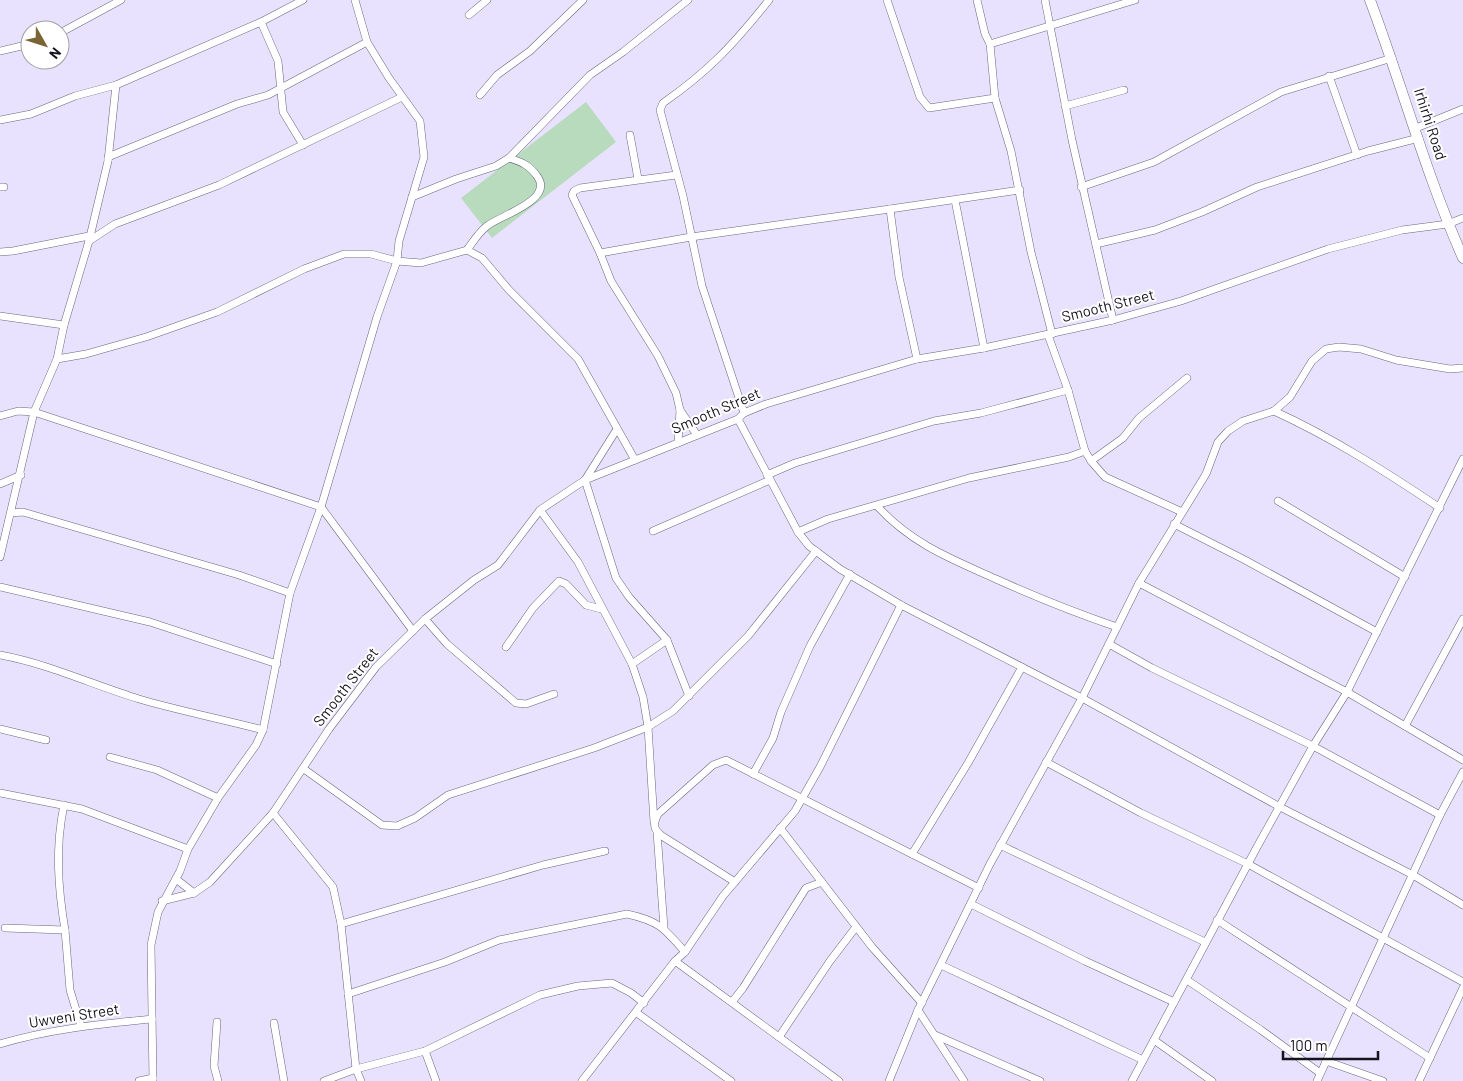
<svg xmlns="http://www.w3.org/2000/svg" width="1463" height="1081" viewBox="0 0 1463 1081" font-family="Barlow,sans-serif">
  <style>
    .green { fill: #b8dbbe }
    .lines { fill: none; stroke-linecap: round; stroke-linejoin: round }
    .street-casing { stroke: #6b667e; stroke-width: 8 }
    .secondary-casing { stroke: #6b667e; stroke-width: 11 }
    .street { stroke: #fff; stroke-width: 7 }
    .secondary { stroke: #fff; stroke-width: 10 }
    .labels { text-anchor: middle; stroke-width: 4; stroke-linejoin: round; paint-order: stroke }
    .street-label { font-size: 15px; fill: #15131c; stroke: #fff }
  </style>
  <rect width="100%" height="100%" fill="#e9e2fe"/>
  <!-- green -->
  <polygon class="green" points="586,102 616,142 492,238 461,198"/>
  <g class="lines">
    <defs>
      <g id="street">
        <polyline points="887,0 920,97 929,108 995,98"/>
        <polyline points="977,0 985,34 990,44 995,98 1011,151 1031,252 1052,334"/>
        <polyline points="1045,0 1072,140 1113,320"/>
        <polyline points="469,15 487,0"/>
        <polyline points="261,22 278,61 283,112 303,145"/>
        <polyline points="60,33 121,0"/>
        <polyline points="990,44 1135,0"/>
        <polyline points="0,51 30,44"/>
        <polyline points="1329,76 1357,155"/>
        <polyline points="480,95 497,75 530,51 583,0"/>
        <polyline points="1065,106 1124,90"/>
        <polyline points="0,120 31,114 75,96 116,85 261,22 303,0"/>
        <polyline points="1416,128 1463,109"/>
        <polyline points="630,135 638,179"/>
        <polyline points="108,160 108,157 237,104 268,95 367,42"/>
        <polyline points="676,175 580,188 574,191 572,195 600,253 611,281 658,356 676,393 680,410 678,443"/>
        <polyline points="0,187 4,187"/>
        <polyline points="1081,187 1154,162 1281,92 1392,58"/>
        <polyline points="412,197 456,179 496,166 509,158 590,75 623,52 688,0"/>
        <polyline points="955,200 984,348"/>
        <polyline points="890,209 1020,190"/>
        <polyline points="89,241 115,224 219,185 402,97"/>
        <polyline points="1096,244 1155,230 1202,212 1257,187 1368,151 1419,138"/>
        <path d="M467,250c6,-8 11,-17 20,-24 14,-11 68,-26 50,-50 -8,-11 -15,-14 -28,-18"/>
        <polyline points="0,252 13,251 89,236"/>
        <polyline points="600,253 691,237 890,209 899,277 917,359"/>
        <polyline points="0,316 64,325"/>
        <polyline points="57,359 86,354 146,337 217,312 304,269 344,254 371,254 397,261 421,263 467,250 482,258 509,290 578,359 635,460"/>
        <polyline points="680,410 697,435"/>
        <path d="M1274,411c59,27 112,61 166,97"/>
        <path d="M744,413l-42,-127 -19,-90 -23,-86 3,-7c46,-32 71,-59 106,-103"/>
        <polyline points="0,416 18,411 34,412 321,507 413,631"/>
        <polyline points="738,419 798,532 809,546 840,569 901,605 1082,698 1280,807 1413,875 1463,905"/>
        <polyline points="617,429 585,480 616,578 629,597 667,640 689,696"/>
        <polyline points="1085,451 1091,461 1123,438 1139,418 1187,378"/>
        <polyline points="1091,461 1105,477 1182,512"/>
        <polyline points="767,475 795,463 934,421 981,413 1068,390"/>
        <polyline points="0,484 21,475"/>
        <polyline points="1278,501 1405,577"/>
        <path d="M877,506c35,38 74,53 119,73 40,18 80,34 121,48"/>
        <polyline points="540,510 578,562 632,664 643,697 648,727 654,822"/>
        <polyline points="11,513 23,512 239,575 290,593"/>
        <polyline points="1174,524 1245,560 1377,632"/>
        <polyline points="653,531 770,480"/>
        <polyline points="798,532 828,519 969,478 1069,457 1085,451 1068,390 1048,335"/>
        <polyline points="0,557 34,412 57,359 64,325 89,241 108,161 116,85"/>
        <polyline points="1139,583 1347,692 1463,760"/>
        <polyline points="0,587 150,622 277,664"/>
        <polyline points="425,619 447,644 516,703 526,704 554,694"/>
        <polyline points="1109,644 1152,668 1313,746 1440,815"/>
        <polyline points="506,647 533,608 559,581 566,584 586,605 601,609"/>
        <path d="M0,655c49,9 93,30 139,44 41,12 83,20 124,31"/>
        <polyline points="632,664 667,640"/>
        <polyline points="1405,726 1463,619"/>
        <polyline points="0,729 46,740"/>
        <polyline points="110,757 157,770 218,798"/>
        <polyline points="1046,762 1141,813 1248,864 1463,982"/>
        <polyline points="304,769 382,825 397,826 415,818 448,795 594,748 648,727 673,711 748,636 816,551"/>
        <polyline points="753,774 773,738 781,712 810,646 850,574"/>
        <polyline points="0,793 82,809 188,849"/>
        <path d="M64,805c-9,42 -6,83 1,125"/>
        <polyline points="273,813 333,887 341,924 356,1069 361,1081"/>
        <polyline points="780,828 872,947 922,1003"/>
        <polyline points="657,832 664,928"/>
        <polyline points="1000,845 1205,942"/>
        <polyline points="912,854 968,763 1022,667"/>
        <polyline points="176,879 194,893"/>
        <path d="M735,882l-73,-46c-9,-7 -9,-12 -4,-22l55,-49 13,-5 253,128"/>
        <polyline points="162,901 194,893 210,882 273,813 329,729 376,667 425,619 474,580 498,565 540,510 585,480 738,419 744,413 766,404 917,359 984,348 1113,320 1181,301 1328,249 1402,230 1448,224 1463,218"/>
        <polyline points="971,904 1085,961 1174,1002"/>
        <polyline points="1217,920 1430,1058"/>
        <polyline points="341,924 543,865 605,851"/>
        <polyline points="5,928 65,930 70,990 81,1026"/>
        <polyline points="675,961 839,1081"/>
        <polyline points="941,965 1143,1060"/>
        <polyline points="1187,980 1261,1030 1320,1073"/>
        <path d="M348,994l97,-32 54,-22 128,-26c32,7 37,14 58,38"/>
        <polyline points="732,1002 743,988 806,888 822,882"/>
        <polyline points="918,1010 964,1081"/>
        <polyline points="637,1013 731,1081"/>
        <polyline points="217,1022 214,1066 218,1081"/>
        <polyline points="274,1023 284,1081"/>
        <polyline points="935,1035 1040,1081"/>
        <polyline points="779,1037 830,961 856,927"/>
        <polyline points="1154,1040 1212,1081"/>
        <path d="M0,1044c49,-15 101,-20 152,-25"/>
        <polyline points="425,1051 436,1081"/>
        <polyline points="1326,1061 1383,1081"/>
        <polyline points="139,1081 153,1078"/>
        <polyline points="153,1081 151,945 158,912 180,871 188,849 218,798 256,745 263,730 290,593 321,507 377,317 397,261 399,241 424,157 420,121 389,78 367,42 355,0"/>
        <polyline points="324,1081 356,1069 425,1051 540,995 578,986 612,983 631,993 644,1003"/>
        <polyline points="582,1081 675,961 685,952 723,896 795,811 820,767 901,605"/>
        <polyline points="889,1081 918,1010 990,864 1082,698 1139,583 1206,474 1218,442 1228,431 1243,421 1274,411 1290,397 1312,361 1326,349 1339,347 1361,349 1396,360 1450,369 1463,368"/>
        <polyline points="1132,1081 1257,847 1313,746 1347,692 1463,459"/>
        <polyline points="1317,1081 1440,815 1463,772"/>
        <polyline points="1419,1081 1463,988"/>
      </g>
      <path id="secondary" d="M1370,0c32,85 56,175 93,258"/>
    </defs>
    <!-- street casing -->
    <use href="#street" class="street-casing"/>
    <!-- secondary casing -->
    <use href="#secondary" class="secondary-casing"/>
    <!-- street -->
    <use href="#street" class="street"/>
    <!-- secondary -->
    <use href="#secondary" class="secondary"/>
  </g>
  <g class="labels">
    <!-- street labels -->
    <g class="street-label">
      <text transform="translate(1430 124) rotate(72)" y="5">Irhirhi Road</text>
      <text transform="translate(1108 306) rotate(-14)" y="5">Smooth Street</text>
      <text transform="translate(716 411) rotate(-23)" y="5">Smooth Street</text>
      <text transform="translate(346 687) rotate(-52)" y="5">Smooth Street</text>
      <text transform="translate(74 1016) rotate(-9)" y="5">Uwveni Street</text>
    </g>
  </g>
  <!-- north arrow -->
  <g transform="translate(45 45) rotate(129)"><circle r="24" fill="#ffffff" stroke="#a1a1a4"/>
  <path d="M0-4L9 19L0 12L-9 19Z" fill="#7a6433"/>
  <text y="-8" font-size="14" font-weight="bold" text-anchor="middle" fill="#15131c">N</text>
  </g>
  <!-- scale -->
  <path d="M1283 1051v8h95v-8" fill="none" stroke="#15131c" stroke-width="2.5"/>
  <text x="1290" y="1051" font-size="15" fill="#15131c" stroke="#ffffff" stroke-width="4" paint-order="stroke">100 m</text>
</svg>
